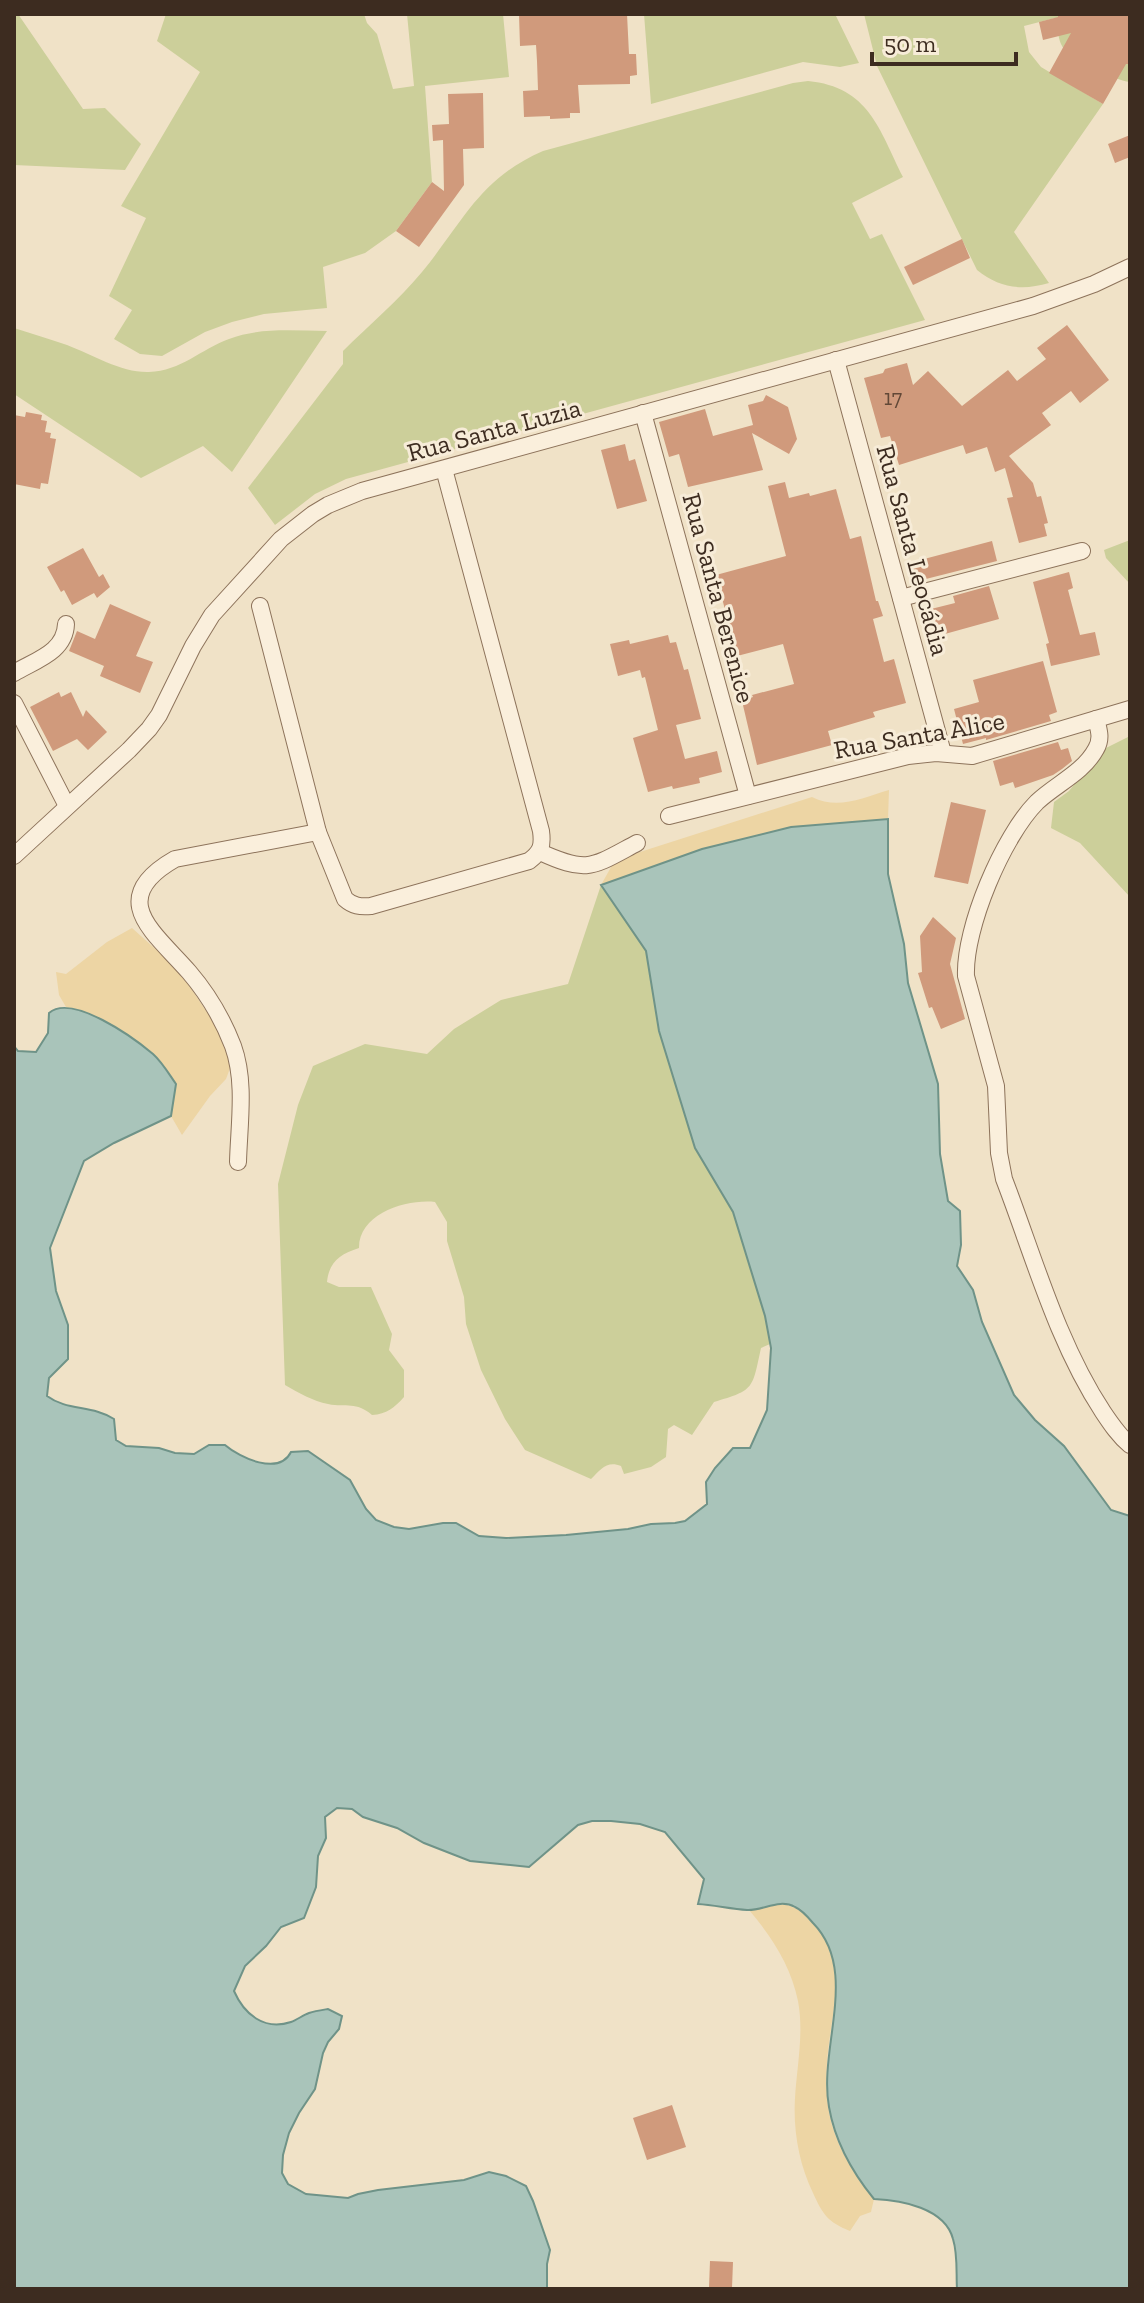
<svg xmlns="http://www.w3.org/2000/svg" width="1144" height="2303" viewBox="0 0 1144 2303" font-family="'Zilla Slab',serif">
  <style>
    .green { fill: #cccf9a }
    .sand { fill: #edd5a4 }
    .water { fill: #a9c4ba; stroke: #6f9388; stroke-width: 2 }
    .building { fill: #d09a7c }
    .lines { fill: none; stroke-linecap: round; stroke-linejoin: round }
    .street-casing { stroke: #8d735b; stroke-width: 18 }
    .street { stroke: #faefdc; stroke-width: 16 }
    .labels { text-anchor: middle; stroke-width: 6; stroke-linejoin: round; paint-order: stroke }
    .number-label { font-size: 22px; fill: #624837 }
    .street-label { font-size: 26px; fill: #3d2c20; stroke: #f7ecd8 }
  </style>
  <rect width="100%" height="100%" fill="#f0e2c7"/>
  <!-- green -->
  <g class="green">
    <polygon points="14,14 18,14 83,109 105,108 141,144 125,170 14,165"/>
    <polygon points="166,14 364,14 367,23 377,34 393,89 414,86 407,14 503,14 509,77 425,86 432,182 396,231 365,253 323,267 327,308 264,314 232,322 205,332 162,356 140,354 114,339 132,310 109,296 146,218 121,206 200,72 157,41"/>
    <polygon points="644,14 835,14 859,63 840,67 803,62 651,104"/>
    <path d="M864,14h266v68c-16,-2 -63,-22 -69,-38 -3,-7 -4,-18 -6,-26l-31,8 5,26 12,15 62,37 -89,128 35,51c-27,8 -50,5 -72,-13l-100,-204z"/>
    <path d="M808,81c61,6 71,48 95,96l-51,26 18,36 12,-5 43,86 -579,159 -31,15 -40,31 -27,-37 95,-124v-13c26,-26 56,-51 79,-79 42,-51 57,-93 121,-121l250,-68z"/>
    <path d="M14,328c18,6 36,11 53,17 26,10 55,28 82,27 32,-1 52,-23 80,-33 32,-12 65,-8 98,-8l-95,141 -29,-26 -62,32 -127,-84z"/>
    <polygon points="1130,540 1130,584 1106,558 1104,550"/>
    <polygon points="1130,736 1130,897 1080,843 1051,828 1054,802 1069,791 1102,750"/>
    <path d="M601,885l45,66 13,80 36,117 38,64 32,104 5,28 -9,4c-9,41 -6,42 -47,54l-22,33 -18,-10 -6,4 -2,28 -15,10 -27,7 -3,-8c-14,-6 -21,4 -30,13l-66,-29 -20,-31 -24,-49 -15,-46 -2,-27 -17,-56v-19l-12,-20c-28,-3 -76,11 -76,46 -19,6 -30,14 -32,34l12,5h32l21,47 -3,16 15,20v27c-10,11 -17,17 -32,18 -16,-14 -25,-7 -44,-11 -15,-3 -29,-11 -43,-19l-7,-201 20,-79 15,-39 52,-22 62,10 27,-25 47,-29 67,-16z"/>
  </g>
  <!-- sand -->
  <g class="sand">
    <path d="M889,790l-1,29 -97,8 -89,22 -101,36 14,-25 197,-63c26,13 50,1 77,-7z"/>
    <polygon points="132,928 170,962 190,987 229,1045 232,1063 226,1079 210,1096 182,1135 171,1116 176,1084 156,1056 132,1039 110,1024 66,1007 59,995 56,972 66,974 107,942"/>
    <path d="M780,1903c14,3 22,8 32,18 40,40 18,92 15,142 -1,13 0,29 1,43 5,36 24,66 46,93l-3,13 -11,4 -10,15c-22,-9 -27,-16 -37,-38 -14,-29 -20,-62 -18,-95 2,-32 9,-65 3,-97 -7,-35 -26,-64 -49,-91z"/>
  </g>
  <!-- water -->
  <path class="water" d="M888,819v55l16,70 4,39 30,101 2,70 8,47 12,10 1,34 -4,21 16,24 9,32 32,73 21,25 29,26 47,64 19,6v773h-173c-1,-16 1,-34 -4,-50 -8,-31 -52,-39 -79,-40 -22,-27 -39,-57 -45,-92 -11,-59 31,-136 -16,-184 -5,-6 -11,-13 -18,-16 -16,-9 -32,4 -48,3 -16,-1 -33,-5 -49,-6l6,-25 -39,-47 -25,-8 -29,-3h-19l-14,4 -49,42 -59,-6 -46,-18 -27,-15 -34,-11 -11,-8 -15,-1 -12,9 1,21 -8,18 -2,31 -12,31 -23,9 -15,19 -21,20 -11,25c10,23 30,40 57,31 6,-2 12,-7 18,-9 6,-2 13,-3 19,-4l14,7 -3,13 -11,13 -5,11 -8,36 -16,24 -10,20 -6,22 -1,18 6,11 18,10 42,4 10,-4 20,-4 86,-10 25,-8 17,4 20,10 7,15 17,49 -3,14v25h-533v-1243l4,5 18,1 12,-19 1,-20c23,-20 85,25 104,41 9,8 16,20 23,30l-5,32 -57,27 -30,18 -34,87 6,43 12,34v34l-19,19 -2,18c20,15 45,9 67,23l2,21 10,6 33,2 16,5 19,1 15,-9h16c15,13 54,31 66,7l17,-1 42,29 16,29 10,11 18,7 15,2 34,-6h13l23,13 27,2 60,-3 62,-6 23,-5 24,-1 10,-2 22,-17 -1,-22 9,-14 18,-20h17l17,-38 4,-62 -6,-32 -32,-104 -38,-64 -36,-117 -13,-80 -45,-66 101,-36 89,-22z"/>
  <!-- building -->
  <g class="building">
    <polygon points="519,14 627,14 629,54 636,54 637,75 630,76 630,84 578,85 580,113 570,113 570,118 550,119 550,116 524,117 523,91 538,90 537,61 536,45 520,46"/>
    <polygon points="1058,14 1130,14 1130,64 1126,64 1103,104 1049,73 1071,33 1043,40 1039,22 1058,17"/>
    <polygon points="483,93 484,148 463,149 464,185 419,247 396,231 432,182 444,191 443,140 433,141 432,125 449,124 448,94"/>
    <polygon points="1130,135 1130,157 1115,163 1108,144"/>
    <polygon points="962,239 970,258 913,285 904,267"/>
    <polygon points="1067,325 1109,380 1080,403 1071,391 1042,413 1051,425 1009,456 1033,483 1037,497 1041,496 1048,523 1044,524 1047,536 1019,543 1007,498 1013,497 1005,468 995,472 987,447 966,454 963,445 899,465 890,436 881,438 864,378 883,373 885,369 907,363 913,385 928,371 962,406 1008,370 1017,381 1046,359 1037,348"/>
    <polygon points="766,395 788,407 797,439 789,454 752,433 763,470 688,487 679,454 669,457 659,422 705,409 713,436 753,425 748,405 763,401"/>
    <polygon points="26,412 42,415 41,420 47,421 45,432 51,433 50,438 56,439 48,484 41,483 40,489 14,484 14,415 25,417"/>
    <polygon points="625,444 629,461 635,459 647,501 617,509 601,450"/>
    <polygon points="785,482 789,498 809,493 810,496 836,489 850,539 861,536 876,601 878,601 883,616 873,619 884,662 894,659 906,703 873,712 875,717 828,731 832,745 757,765 742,701 753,697 752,695 794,684 783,644 737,656 716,575 786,556 768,486"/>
    <polygon points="992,541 997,561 914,582 909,563"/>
    <polygon points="83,548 99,577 103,574 110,587 97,598 94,593 72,605 64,590 61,592 47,567"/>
    <polygon points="1069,572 1073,588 1068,590 1080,635 1095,632 1100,655 1051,666 1046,644 1049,643 1033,582"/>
    <polygon points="989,586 999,619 934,637 927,610 955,603 953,596"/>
    <polygon points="110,604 151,622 136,656 153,662 140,693 100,676 104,666 69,651 77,631 95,639"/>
    <polygon points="668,635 670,643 676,642 684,670 688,669 701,719 676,725 685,759 717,751 722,772 699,778 700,783 673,789 672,786 648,792 633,738 658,730 645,677 642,678 640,670 618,676 610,644 629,640 630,644"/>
    <polygon points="1043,661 1057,712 1049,715 1051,721 986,740 986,738 963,744 954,709 979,702 973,680"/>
    <polygon points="59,692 61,697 71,692 83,717 86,710 107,732 88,750 77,739 53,751 30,707"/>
    <polygon points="1058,742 1061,750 1068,748 1072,761 1062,769 1053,775 1015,788 1013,782 1000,786 993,761"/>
    <polygon points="951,802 986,810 968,884 934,877"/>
    <polygon points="933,917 956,938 950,964 965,1019 941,1029 932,1007 929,1008 918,973 922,972 920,936"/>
    <polygon points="672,2105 686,2147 647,2160 633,2118"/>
    <polygon points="710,2261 733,2262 732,2288 709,2288"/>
  </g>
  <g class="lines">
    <defs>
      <g id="street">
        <polyline points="836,360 943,753"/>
        <polyline points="643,413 748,796"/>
        <polyline points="901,598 1082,551"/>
        <path d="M260,606l58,226 27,67c8,7 15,8 26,7l158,-45c12,-9 14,-15 12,-30l-97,-362"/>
        <path d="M14,673c22,-13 51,-21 52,-49"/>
        <polyline points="14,703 67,806"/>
        <path d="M1096,719c3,11 6,20 0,30 -13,24 -40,35 -59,53 -34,34 -73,126 -71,174l30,110 3,67 5,26c30,78 53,163 99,233 8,12 16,24 27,33"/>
        <polyline points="669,816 908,756 936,753 972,756 1130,709"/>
        <path d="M540,852c48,22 52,15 97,-9"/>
        <polyline points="14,856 129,750 149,729 159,715 193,646 212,615 281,539 313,514 328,505 362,491 1033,306 1094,284 1130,267"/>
        <path d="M238,1162c1,-38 8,-80 -5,-116 -10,-26 -26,-53 -44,-74 -35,-40 -84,-73 -14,-113l143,-27"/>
      </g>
    </defs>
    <!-- street casing -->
    <use href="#street" class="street-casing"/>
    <!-- street -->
    <use href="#street" class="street"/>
  </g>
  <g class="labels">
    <!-- number labels -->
    <g class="number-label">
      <text x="893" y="405">17</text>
    </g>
    <!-- street labels -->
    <g class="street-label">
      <text transform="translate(494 430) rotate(-15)" y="9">Rua Santa Luzia</text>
      <text transform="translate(913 550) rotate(75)" y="9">Rua Santa Leocádia</text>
      <text transform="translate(719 598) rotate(75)" y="9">Rua Santa Berenice</text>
      <text transform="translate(919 735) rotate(-10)" y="9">Rua Santa Alice</text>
    </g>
  </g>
  <!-- border -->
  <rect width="1144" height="2303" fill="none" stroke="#3d2c20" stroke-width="32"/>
  <!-- scale -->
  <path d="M872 52v12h144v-12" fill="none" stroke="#3d2c20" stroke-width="4"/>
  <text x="884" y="52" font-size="24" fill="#3d2c20" stroke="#f7ecd8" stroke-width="6" paint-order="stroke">50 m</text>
</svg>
